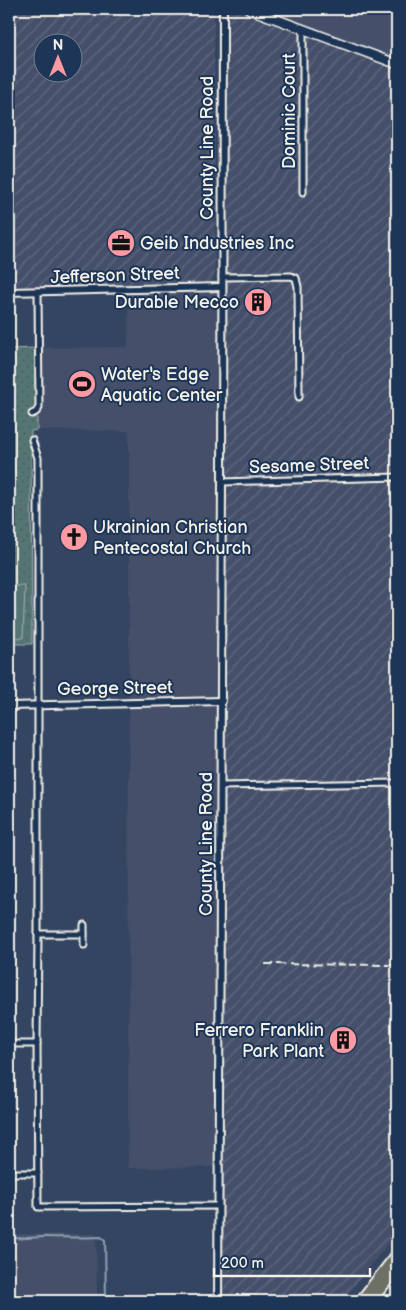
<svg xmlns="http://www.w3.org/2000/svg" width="406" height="1310" viewBox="0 0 406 1310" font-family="'Balsamiq Sans',sans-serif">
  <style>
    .built { fill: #44506a }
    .industrial { fill: url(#industrial-furrows); fill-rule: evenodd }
    .park { fill: url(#park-dots); stroke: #a4b3ae }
    .pitch { fill: #547574; stroke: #a4b3ae }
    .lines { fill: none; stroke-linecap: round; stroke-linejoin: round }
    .stream { stroke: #8aa2b0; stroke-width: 2 }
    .minor-casing { stroke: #f4f1e8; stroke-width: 9 }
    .tertiary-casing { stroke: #f4f1e8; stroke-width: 10 }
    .secondary-casing { stroke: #f4f1e8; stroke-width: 11 }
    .motorway-casing { stroke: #f4f1e8; stroke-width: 14 }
    .minor { stroke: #1d3557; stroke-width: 5 }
    .tertiary { stroke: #1d3557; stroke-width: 6 }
    .secondary { stroke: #1d3557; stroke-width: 8 }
    .motorway { stroke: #6c7065; stroke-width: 10 }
    .rail { stroke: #f4f1e8; stroke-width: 2; stroke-dasharray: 8 4; stroke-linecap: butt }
    .labels { text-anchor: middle; stroke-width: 4; stroke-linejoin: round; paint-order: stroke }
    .street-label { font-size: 18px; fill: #f4f1e8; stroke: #1d3557 }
    .poi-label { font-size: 18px; fill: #f4f1e8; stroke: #1d3557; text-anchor: start }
  </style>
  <defs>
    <pattern id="industrial-furrows" width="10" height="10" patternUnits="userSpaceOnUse" patternTransform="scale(1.25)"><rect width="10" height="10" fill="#44506a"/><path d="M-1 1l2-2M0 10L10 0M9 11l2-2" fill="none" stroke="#606a7f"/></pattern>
    <pattern id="park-dots" width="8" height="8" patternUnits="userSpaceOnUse" patternTransform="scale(1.25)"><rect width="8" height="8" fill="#547574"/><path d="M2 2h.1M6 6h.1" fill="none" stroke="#4e5e5d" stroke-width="1.8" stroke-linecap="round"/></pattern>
  </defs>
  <rect width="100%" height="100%" fill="#344562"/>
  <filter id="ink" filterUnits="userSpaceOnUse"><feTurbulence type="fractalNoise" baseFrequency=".02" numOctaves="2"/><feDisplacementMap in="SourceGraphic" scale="10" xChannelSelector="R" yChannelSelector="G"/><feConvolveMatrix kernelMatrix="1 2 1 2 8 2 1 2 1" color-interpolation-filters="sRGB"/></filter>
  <g filter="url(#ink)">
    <!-- built -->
    <g class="built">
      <polygon points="263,9 397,9 397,39 388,56"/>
      <polygon points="219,288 218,699 129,700 129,431 37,430 37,348 128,347 129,292"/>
      <polygon points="218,703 218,1167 128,1168 129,705"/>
      <polygon points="9,1234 96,1234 97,1301 9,1301"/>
    </g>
    <!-- industrial -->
    <g class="industrial">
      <path d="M9,9h205l1,267 -4,6 -202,6zM42,42h30v30h-30z"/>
      <polygon points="226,9 242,9 385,65 397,39 397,1232 342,1301 221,1301"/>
    </g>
    <!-- park -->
    <polygon class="park" points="37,348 37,430 31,431 32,644 9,644 9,349"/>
    <!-- pitch -->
    <polygon class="pitch" points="9,586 25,586 23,638 9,637"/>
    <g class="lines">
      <!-- stream -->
      <path class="stream" d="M9,1238c12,1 24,-1 36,-1 19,0 37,1 56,0l4,3 1,61"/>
      <defs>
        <g id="minor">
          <polyline points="303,29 303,192"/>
          <polyline points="222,277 291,276 296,278 298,287 299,397"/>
          <polyline points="32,414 36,412 39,408 38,292"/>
          <polyline points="32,440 38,458 38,934 37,1044 38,1207 219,1206"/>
          <polyline points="222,482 397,477"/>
          <polyline points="221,786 397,783"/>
          <polyline points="84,925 84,945"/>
          <polyline points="38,934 84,934"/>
          <polyline points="9,1044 37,1044"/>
          <polyline points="9,1173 38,1173"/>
        </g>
        <g id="tertiary">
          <polyline points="9,292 221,287"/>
          <polyline points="9,706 222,701"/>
          <polyline points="218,1301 222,482 223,9"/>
        </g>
        <polyline id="secondary" points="249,9 397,64"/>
        <g id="motorway">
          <polyline points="361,1301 397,1255"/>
          <polyline points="370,1301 397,1268"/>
        </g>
      </defs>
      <!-- minor casing -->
      <use href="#minor" class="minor-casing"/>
      <!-- tertiary casing -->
      <use href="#tertiary" class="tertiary-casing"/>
      <!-- secondary casing -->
      <use href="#secondary" class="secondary-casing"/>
      <!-- motorway casing -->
      <use href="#motorway" class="motorway-casing"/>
      <!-- minor -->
      <use href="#minor" class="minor"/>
      <!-- tertiary -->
      <use href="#tertiary" class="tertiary"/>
      <!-- secondary -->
      <use href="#secondary" class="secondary"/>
      <!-- motorway -->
      <use href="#motorway" class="motorway"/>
      <!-- rail -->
      <polyline class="rail" points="265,964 397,965"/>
    </g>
  </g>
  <!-- icons -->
  <defs>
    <symbol id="office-disc" viewBox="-11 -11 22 22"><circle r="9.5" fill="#ff9aa2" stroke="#1d3557"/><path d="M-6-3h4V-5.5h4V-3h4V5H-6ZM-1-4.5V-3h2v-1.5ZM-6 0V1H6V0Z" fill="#111"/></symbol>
    <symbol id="building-disc" viewBox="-11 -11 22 22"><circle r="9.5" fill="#ff9aa2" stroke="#1d3557"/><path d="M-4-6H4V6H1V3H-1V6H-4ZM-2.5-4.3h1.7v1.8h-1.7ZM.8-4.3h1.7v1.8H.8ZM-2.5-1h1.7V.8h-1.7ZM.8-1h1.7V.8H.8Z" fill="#111"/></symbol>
    <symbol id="stadium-disc" viewBox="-11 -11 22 22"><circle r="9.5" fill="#ff9aa2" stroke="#1d3557"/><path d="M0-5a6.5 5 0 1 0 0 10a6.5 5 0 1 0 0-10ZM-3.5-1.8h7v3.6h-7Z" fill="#111"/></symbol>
    <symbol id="church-disc" viewBox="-11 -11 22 22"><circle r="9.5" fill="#ff9aa2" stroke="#1d3557"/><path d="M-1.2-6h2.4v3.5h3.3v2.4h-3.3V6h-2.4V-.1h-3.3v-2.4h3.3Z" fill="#111"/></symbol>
  </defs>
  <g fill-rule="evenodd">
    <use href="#office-disc" x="105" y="227" width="32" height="32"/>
    <use href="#building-disc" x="242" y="286" width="32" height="32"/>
    <use href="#stadium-disc" x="66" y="368" width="32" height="32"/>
    <use href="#church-disc" x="58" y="521" width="32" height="32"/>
    <use href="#building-disc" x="327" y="1024" width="32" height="32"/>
  </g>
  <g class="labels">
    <!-- street labels -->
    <g class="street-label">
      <text transform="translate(289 111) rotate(-90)" y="6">Dominic Court</text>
      <text transform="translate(207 148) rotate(-90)" y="6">County Line Road</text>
      <text transform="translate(115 275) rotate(-2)" y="6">Jefferson Street</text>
      <text transform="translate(309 465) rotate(-2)" y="6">Sesame Street</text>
      <text transform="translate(115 688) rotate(-1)" y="6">George Street</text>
      <text transform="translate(206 844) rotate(-90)" y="6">County Line Road</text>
    </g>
    <!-- poi labels -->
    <g class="poi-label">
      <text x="140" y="249">Geib Industries Inc</text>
      <text x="239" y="308" text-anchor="end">Durable Mecco</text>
      <text x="101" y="380">Water's Edge<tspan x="101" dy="21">Aquatic Center</tspan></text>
      <text x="93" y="533">Ukrainian Christian<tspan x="93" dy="21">Pentecostal Church</tspan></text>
      <text x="324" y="1036" text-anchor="end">Ferrero Franklin<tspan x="324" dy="21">Park Plant</tspan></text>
    </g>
  </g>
  <!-- margin -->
  <rect width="406" height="1310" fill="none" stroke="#1d3557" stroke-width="30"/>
  <rect x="15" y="15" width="376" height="1280" fill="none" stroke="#f4f1e8" stroke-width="2" filter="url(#ink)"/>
  <!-- north arrow -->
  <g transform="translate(58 58)"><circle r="24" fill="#1d3557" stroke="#738091"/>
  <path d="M0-4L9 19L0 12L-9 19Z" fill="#ff9aa2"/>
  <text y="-8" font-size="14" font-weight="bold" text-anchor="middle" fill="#f4f1e8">N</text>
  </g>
  <!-- scale -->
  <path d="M214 1268v8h156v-8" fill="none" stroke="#f4f1e8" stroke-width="2.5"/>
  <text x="221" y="1268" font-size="15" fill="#f4f1e8" stroke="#1d3557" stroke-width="4" paint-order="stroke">200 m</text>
</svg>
